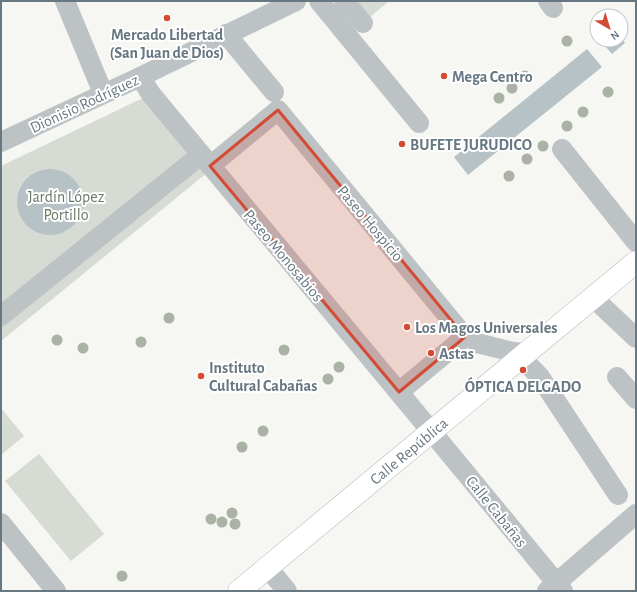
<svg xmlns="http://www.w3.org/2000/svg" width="637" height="592" viewBox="0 0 637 592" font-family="'Alegreya Sans',sans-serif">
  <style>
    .green { fill: #d6dbd3 }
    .water { fill: #b6c2c5 }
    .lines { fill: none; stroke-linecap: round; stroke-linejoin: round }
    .major-casing { stroke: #b1b6b9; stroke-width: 23 }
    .minor { stroke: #bdc2c5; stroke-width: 20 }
    .major { stroke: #fff; stroke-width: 22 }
    .tree { fill: #aab1a5 }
    .marked { fill: #d44b35; fill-opacity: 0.2; stroke: #d44b35; stroke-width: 3; stroke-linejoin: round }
    .poi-dot { fill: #d44b35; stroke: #fff; stroke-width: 1.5 }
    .labels { text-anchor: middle; stroke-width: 4; stroke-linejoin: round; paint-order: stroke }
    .poi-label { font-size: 16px; font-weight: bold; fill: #677882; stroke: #fff; text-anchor: start }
    .street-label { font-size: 16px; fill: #677882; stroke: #fff }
    .park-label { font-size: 16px; fill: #6b7966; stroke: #fff }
  </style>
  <rect width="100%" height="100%" fill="#f6f6f3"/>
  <!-- green -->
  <g class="green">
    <polygon points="354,1 389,1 369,18"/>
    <polygon points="147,96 208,172 1,341 1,166"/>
    <polygon points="1,408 24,436 1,455"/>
    <polygon points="39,454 104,534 71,561 5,481"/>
  </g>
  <!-- water -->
  <g class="water">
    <polygon points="621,37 625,43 612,54 600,40 621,40"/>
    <polygon points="587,49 602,67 468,175 454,157"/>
    <circle cx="50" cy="202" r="33"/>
  </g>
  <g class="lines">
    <defs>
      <g id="major">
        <path id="s1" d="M239,591l397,-329"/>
      </g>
    </defs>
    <!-- major casing -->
    <use href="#major" class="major-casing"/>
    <!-- minor -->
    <g class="minor">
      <polyline points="65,1 103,93"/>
      <polyline points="319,1 419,123"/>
      <polyline points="344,1 363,23"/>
      <polyline points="548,1 553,8"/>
      <polyline points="226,34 274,92"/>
      <polyline points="140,77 151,94 431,431 563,591"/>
      <polyline points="1,142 140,77 296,1"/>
      <polyline points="562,149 636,242"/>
      <polyline points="210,166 278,110 465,337 399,392"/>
      <polyline points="602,306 636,338"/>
      <polyline points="1,316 197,158"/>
      <polyline points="477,343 513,352 525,353"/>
      <polyline points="521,357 540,377 618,495"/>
      <polyline points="617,377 636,399"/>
      <polyline points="1,523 56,591"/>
      <polyline points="267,567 287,591"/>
      <polyline points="547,591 636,514"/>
    </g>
    <!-- major -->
    <use href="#major" class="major"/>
  </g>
  <!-- trees -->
  <g class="tree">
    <circle cx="567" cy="41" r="5.5"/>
    <circle cx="525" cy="76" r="5.5"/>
    <circle cx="512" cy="88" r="5.5"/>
    <circle cx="608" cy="92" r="5.5"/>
    <circle cx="499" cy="98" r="5.5"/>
    <circle cx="583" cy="112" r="5.5"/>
    <circle cx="567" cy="126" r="5.5"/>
    <circle cx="543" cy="146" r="5.5"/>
    <circle cx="527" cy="159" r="5.5"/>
    <circle cx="509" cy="176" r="5.5"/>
    <circle cx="169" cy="318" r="5.5"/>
    <circle cx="57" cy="340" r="5.5"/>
    <circle cx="141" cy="342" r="5.5"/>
    <circle cx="83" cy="348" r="5.5"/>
    <circle cx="284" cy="350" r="5.5"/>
    <circle cx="339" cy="367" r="5.5"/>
    <circle cx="328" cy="379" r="5.5"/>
    <circle cx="263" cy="431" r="5.5"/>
    <circle cx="242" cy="447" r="5.5"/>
    <circle cx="232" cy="513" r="5.5"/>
    <circle cx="211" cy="519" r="5.5"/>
    <circle cx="222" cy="522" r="5.5"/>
    <circle cx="235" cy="524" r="5.5"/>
    <circle cx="122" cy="576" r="5.5"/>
  </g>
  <!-- marked area -->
  <path class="marked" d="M278,110l187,227 -66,55 -189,-226z"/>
  <!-- markers -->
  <g class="poi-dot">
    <circle cx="167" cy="18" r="4"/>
    <circle cx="444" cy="76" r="4"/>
    <circle cx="402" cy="144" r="4"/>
    <circle cx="407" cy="327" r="4"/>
    <circle cx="431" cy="353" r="4"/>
    <circle cx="523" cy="370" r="4"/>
    <circle cx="201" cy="376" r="4"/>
  </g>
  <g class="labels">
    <!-- poi labels -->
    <g class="poi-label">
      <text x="167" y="40" text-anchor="middle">Mercado Libertad<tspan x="167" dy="18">(San Juan de Dios)</tspan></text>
      <text x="452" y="82">Mega Centro</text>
      <text x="410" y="150">BUFETE JURUDICO</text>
      <text x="415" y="333">Los Magos Universales</text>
      <text x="439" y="359">Astas</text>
      <text x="209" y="373">Instituto<tspan x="209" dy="18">Cultural Cabañas</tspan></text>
      <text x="523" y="392" text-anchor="middle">ÓPTICA DELGADO</text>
    </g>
    <!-- street labels -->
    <g class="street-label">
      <text transform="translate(84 103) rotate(-25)" y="6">Dionisio Rodríguez</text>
      <text transform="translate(371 223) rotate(50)" y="6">Paseo Hospicio</text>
      <text transform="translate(284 255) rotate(50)" y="6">Paseo Monosabios</text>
      <text dy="6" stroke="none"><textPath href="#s1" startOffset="220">Calle República</textPath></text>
      <text transform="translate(497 511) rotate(51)" y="6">Calle Cabañas</text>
    </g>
    <!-- park labels -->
    <g class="park-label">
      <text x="66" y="202">Jardín López<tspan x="66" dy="18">Portillo</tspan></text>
    </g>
  </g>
  <!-- border -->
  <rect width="637" height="592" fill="none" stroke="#677882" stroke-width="4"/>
  <!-- north arrow -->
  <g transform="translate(609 28) rotate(142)"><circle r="19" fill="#ffffff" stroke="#c2c9cd"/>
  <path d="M0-3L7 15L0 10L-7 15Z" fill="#d44b35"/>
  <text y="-6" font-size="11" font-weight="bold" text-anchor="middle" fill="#677882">N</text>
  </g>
</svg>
